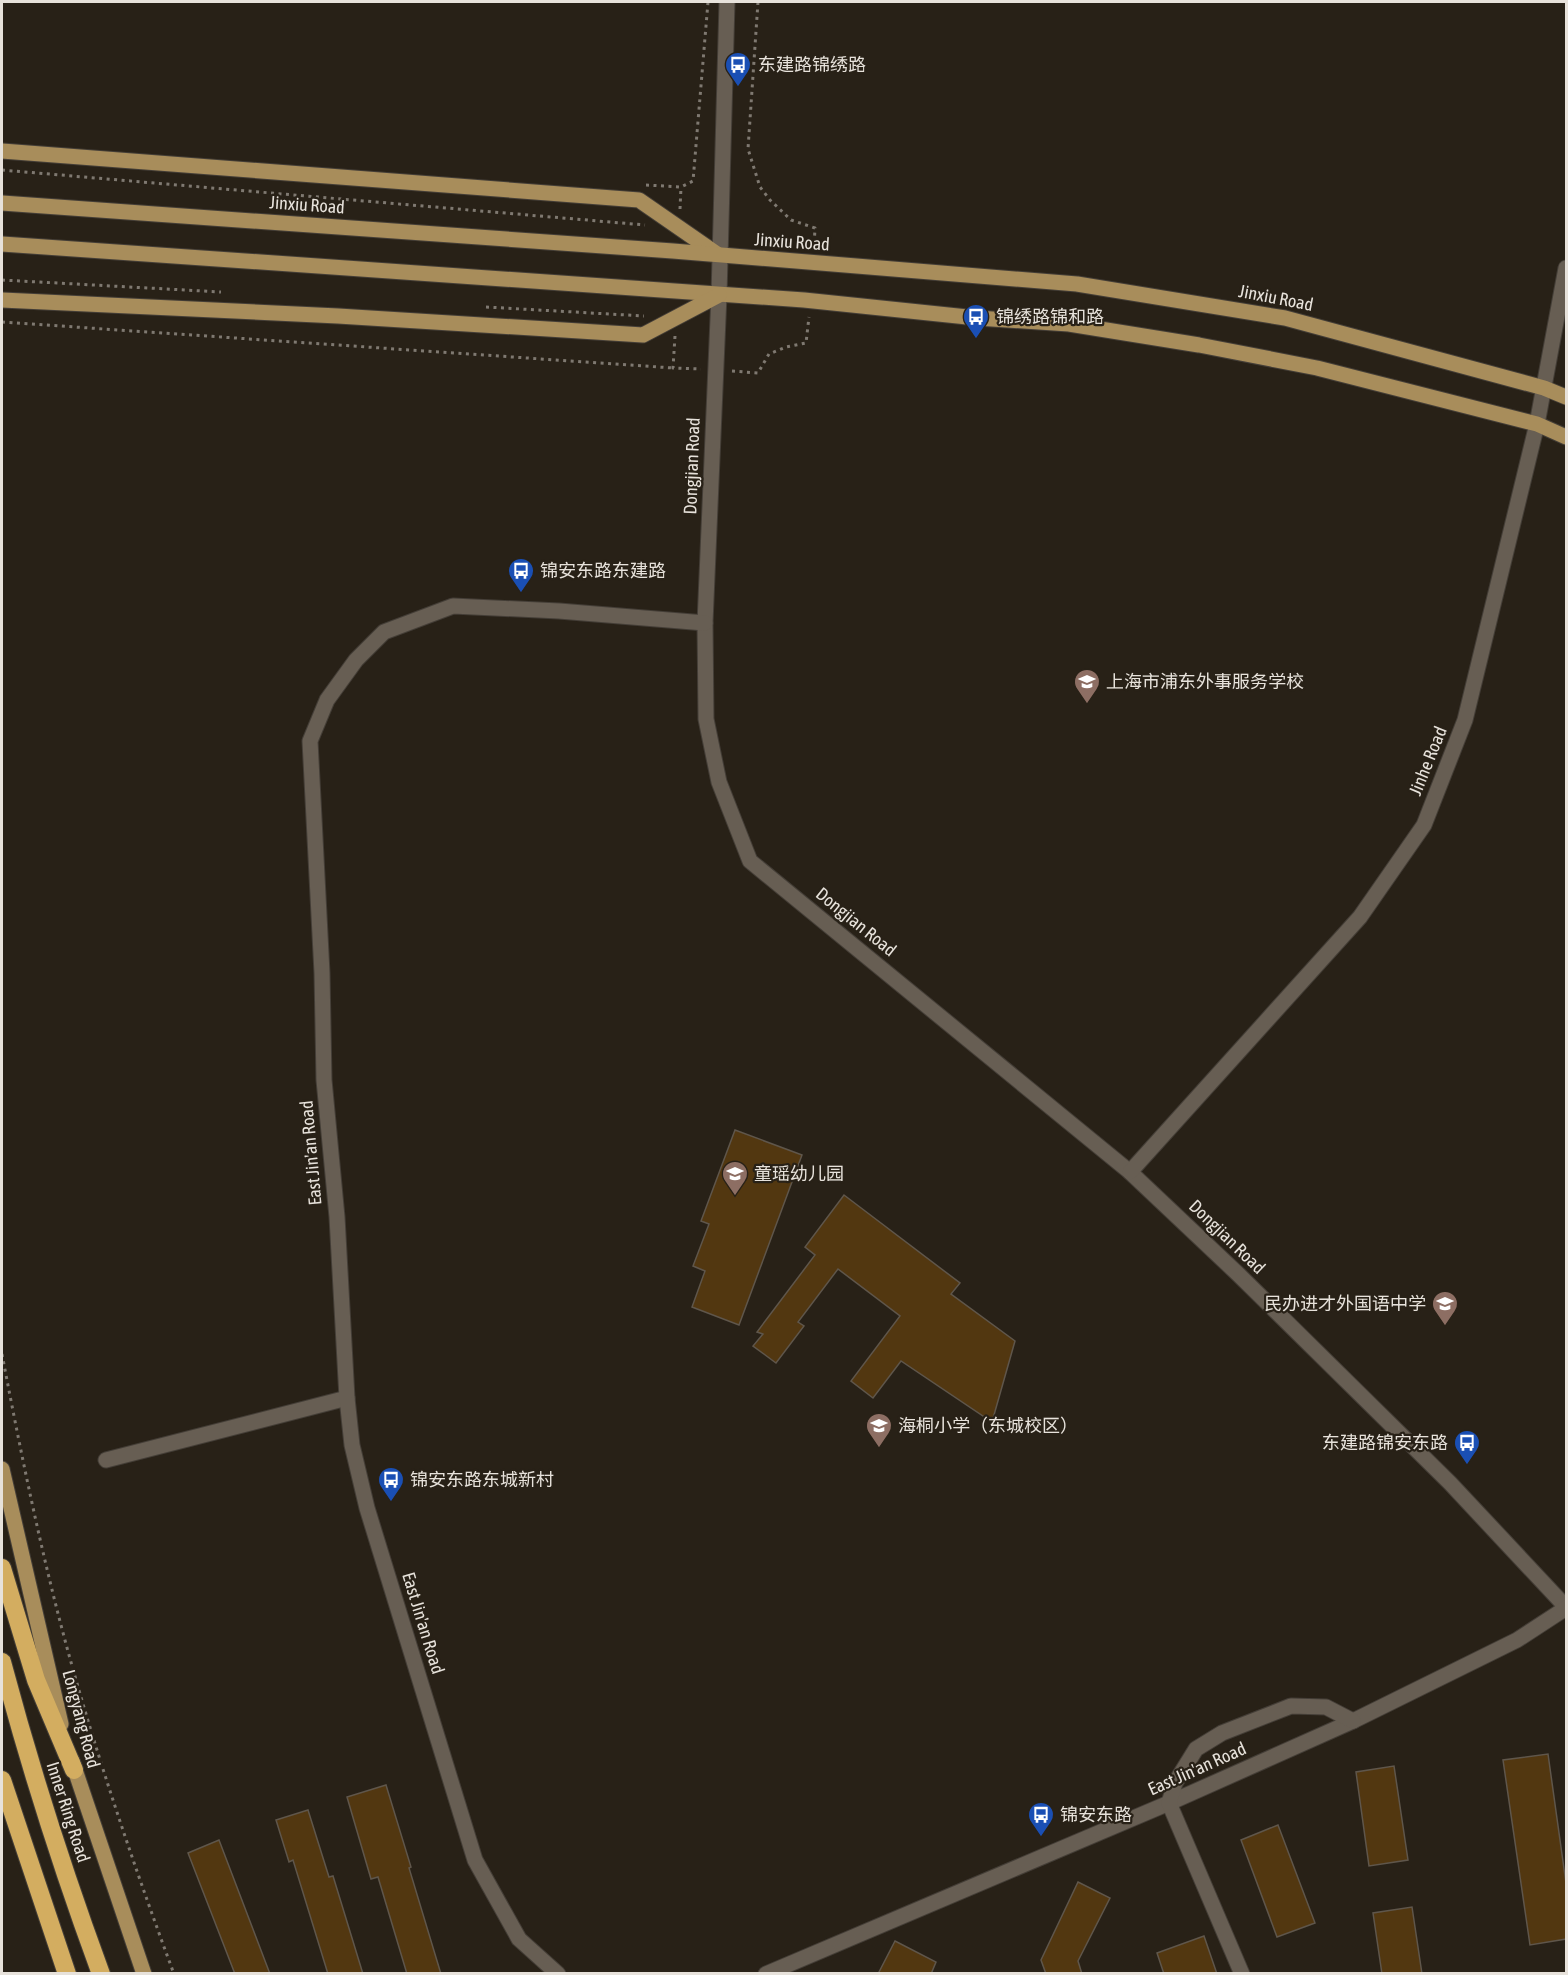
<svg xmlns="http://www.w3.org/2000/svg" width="1568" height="1975" viewBox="0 0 1568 1975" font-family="'Asap Condensed','Noto Sans SC',sans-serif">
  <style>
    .building { fill: #523710; stroke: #5f564b; stroke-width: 1.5 }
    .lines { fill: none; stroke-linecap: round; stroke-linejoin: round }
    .minor-casing { stroke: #443e37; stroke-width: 17 }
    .major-casing { stroke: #443e37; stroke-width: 17 }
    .highway-casing { stroke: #443e37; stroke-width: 20 }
    .path { stroke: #7f7971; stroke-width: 3; stroke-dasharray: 3 4.5; stroke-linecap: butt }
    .minor { stroke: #675e53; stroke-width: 15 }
    .major { stroke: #a88d5b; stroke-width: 15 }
    .highway { stroke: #d3ad60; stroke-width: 18 }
    .labels { text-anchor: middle; stroke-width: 4.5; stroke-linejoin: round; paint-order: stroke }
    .poi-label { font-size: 18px; fill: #e7e2db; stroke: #282117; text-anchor: start }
    .street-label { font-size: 18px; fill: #e7e2db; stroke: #282117 }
  </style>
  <rect width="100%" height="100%" fill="#282117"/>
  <!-- building -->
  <g class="building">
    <polygon points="735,1130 802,1155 739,1325 692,1307 705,1271 693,1266 709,1224 701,1221"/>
    <polygon points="844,1195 960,1283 951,1294 1015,1341 992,1422 901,1361 873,1398 851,1381 900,1316 838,1269 798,1322 804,1326 776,1363 753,1346 763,1334 757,1332 815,1255 805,1247"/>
    <polygon points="1548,1754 1566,1883 1566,1939 1530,1945 1503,1760"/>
    <polygon points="1394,1766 1408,1860 1369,1866 1356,1772"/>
    <polygon points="386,1785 411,1867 409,1868 441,1974 407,1974 378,1877 371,1879 347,1797"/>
    <polygon points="308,1810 329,1877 333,1876 363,1974 328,1974 293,1860 289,1862 276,1820"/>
    <polygon points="1278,1825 1315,1923 1277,1937 1241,1840"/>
    <polygon points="219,1840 270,1974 235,1974 188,1853"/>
    <polygon points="1078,1882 1110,1898 1078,1961 1082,1974 1046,1974 1041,1960"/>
    <polygon points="1412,1907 1422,1974 1382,1974 1373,1913"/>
    <polygon points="1204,1936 1217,1974 1164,1974 1157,1953"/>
    <polygon points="895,1941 936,1962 931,1974 878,1974"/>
  </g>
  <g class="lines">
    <defs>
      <g id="minor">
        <polyline points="727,2 719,295 705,623 706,719 719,782 750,861 1130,1172 1239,1275 1450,1483 1566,1607"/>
        <polyline points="1130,1172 1360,917 1424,825 1465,720 1537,424 1566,268"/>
        <polyline points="106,1460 347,1398"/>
        <polyline points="558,1974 519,1939 475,1860 367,1508 352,1445 347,1398 337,1217 324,1080 322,973 310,741 327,700 356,660 384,632 453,606 559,611 705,623"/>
        <polyline points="766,1974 1169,1803 1353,1721 1517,1640 1566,1608"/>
        <polyline points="1242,1974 1169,1803 1175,1783 1196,1749 1222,1733 1291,1706 1326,1707 1353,1721"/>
      </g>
      <g id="major">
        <polyline points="2,151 639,200 717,254"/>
        <polyline points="2,203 673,251 1077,284 1285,318 1544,388 1566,397"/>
        <polyline points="2,244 804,300 977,318 1069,324 1199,345 1317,368 1537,424 1566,437"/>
        <polyline points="2,300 338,316 643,335 719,295"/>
        <polyline points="2,1469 61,1724"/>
        <polyline points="72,1761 144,1974"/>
      </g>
      <g id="highway">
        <polyline points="2,1568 36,1680 74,1770"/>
        <path d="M2,1662c28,105 61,209 99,312"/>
        <polyline points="2,1780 67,1974"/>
      </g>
    </defs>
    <!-- minor casing -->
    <use href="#minor" class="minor-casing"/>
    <!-- major casing -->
    <use href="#major" class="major-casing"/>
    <!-- highway casing -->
    <use href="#highway" class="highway-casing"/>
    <!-- path -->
    <g class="path">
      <polyline points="758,2 748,149 760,187 770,200 791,220 815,228 814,247"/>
      <polyline points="2,170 645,225"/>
      <polyline points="646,185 681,187 693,181 708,2"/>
      <polyline points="680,209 681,187"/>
      <polyline points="2,280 221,292"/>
      <polyline points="486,307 644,316"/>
      <polyline points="2,322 673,368"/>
      <polyline points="675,336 673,368 701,369"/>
      <polyline points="732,371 758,373 769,354 786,347 806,343 809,317"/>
      <path d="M2,1354c19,100 40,203 67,301 30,108 66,214 105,319"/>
    </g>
    <!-- minor -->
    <use href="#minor" class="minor"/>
    <!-- major -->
    <use href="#major" class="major"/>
    <!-- highway -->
    <use href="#highway" class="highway"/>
  </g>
  <!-- icons -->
  <defs>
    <symbol id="bus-pin" viewBox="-11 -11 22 30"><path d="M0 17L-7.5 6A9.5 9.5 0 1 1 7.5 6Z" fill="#1a4fb4" stroke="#282117"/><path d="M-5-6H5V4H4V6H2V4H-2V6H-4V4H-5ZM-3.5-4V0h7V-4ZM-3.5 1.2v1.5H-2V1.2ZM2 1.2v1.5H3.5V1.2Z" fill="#fff"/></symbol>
    <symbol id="school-pin" viewBox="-11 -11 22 30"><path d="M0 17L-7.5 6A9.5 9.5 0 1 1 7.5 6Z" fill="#8d6e63" stroke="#282117"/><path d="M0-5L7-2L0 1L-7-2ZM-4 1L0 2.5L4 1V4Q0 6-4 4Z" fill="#fff"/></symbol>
  </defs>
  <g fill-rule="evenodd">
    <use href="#bus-pin" x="723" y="50" width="30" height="40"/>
    <use href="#bus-pin" x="961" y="302" width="30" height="40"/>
    <use href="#bus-pin" x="506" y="556" width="30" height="40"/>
    <use href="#school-pin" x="1072" y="667" width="30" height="40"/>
    <use href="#school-pin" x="720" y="1159" width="30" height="40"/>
    <use href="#school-pin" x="1430" y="1289" width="30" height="40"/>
    <use href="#school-pin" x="864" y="1411" width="30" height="40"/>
    <use href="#bus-pin" x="1452" y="1428" width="30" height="40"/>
    <use href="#bus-pin" x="376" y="1465" width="30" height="40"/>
    <use href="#bus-pin" x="1026" y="1800" width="30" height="40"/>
  </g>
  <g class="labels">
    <!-- poi labels -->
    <g class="poi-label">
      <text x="758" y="71">东建路锦绣路</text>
      <text x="996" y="323">锦绣路锦和路</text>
      <text x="540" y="577">锦安东路东建路</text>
      <text x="1106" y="688">上海市浦东外事服务学校</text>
      <text x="754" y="1180">童瑶幼儿园</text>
      <text x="1426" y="1310" text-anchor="end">民办进才外国语中学</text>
      <text x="898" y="1432">海桐小学（东城校区）</text>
      <text x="1448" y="1449" text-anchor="end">东建路锦安东路</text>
      <text x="410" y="1486">锦安东路东城新村</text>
      <text x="1060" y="1821">锦安东路</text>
    </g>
    <!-- street labels -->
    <g class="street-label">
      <text transform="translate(307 205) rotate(4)" y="6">Jinxiu Road</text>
      <text transform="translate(792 242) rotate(4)" y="6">Jinxiu Road</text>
      <text transform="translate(1276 298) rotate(11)" y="6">Jinxiu Road</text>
      <text transform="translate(692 466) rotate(-88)" y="6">Dongjian Road</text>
      <text transform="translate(1428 761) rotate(-68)" y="6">Jinhe Road</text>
      <text transform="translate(856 922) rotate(39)" y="6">Dongjian Road</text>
      <text transform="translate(311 1153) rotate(-95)" y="6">East Jin'an Road</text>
      <text transform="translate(1227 1237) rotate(44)" y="6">Dongjian Road</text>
      <text transform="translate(423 1623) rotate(73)" y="6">East Jin'an Road</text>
      <text transform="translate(81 1719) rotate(75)" y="6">Longyang Road</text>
      <text transform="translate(1197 1769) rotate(-24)" y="6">East Jin'an Road</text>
      <text transform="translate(68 1812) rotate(72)" y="6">Inner Ring Road</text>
    </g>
  </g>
  <!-- border -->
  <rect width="1568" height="1975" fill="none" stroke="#e7e2db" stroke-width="6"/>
</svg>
